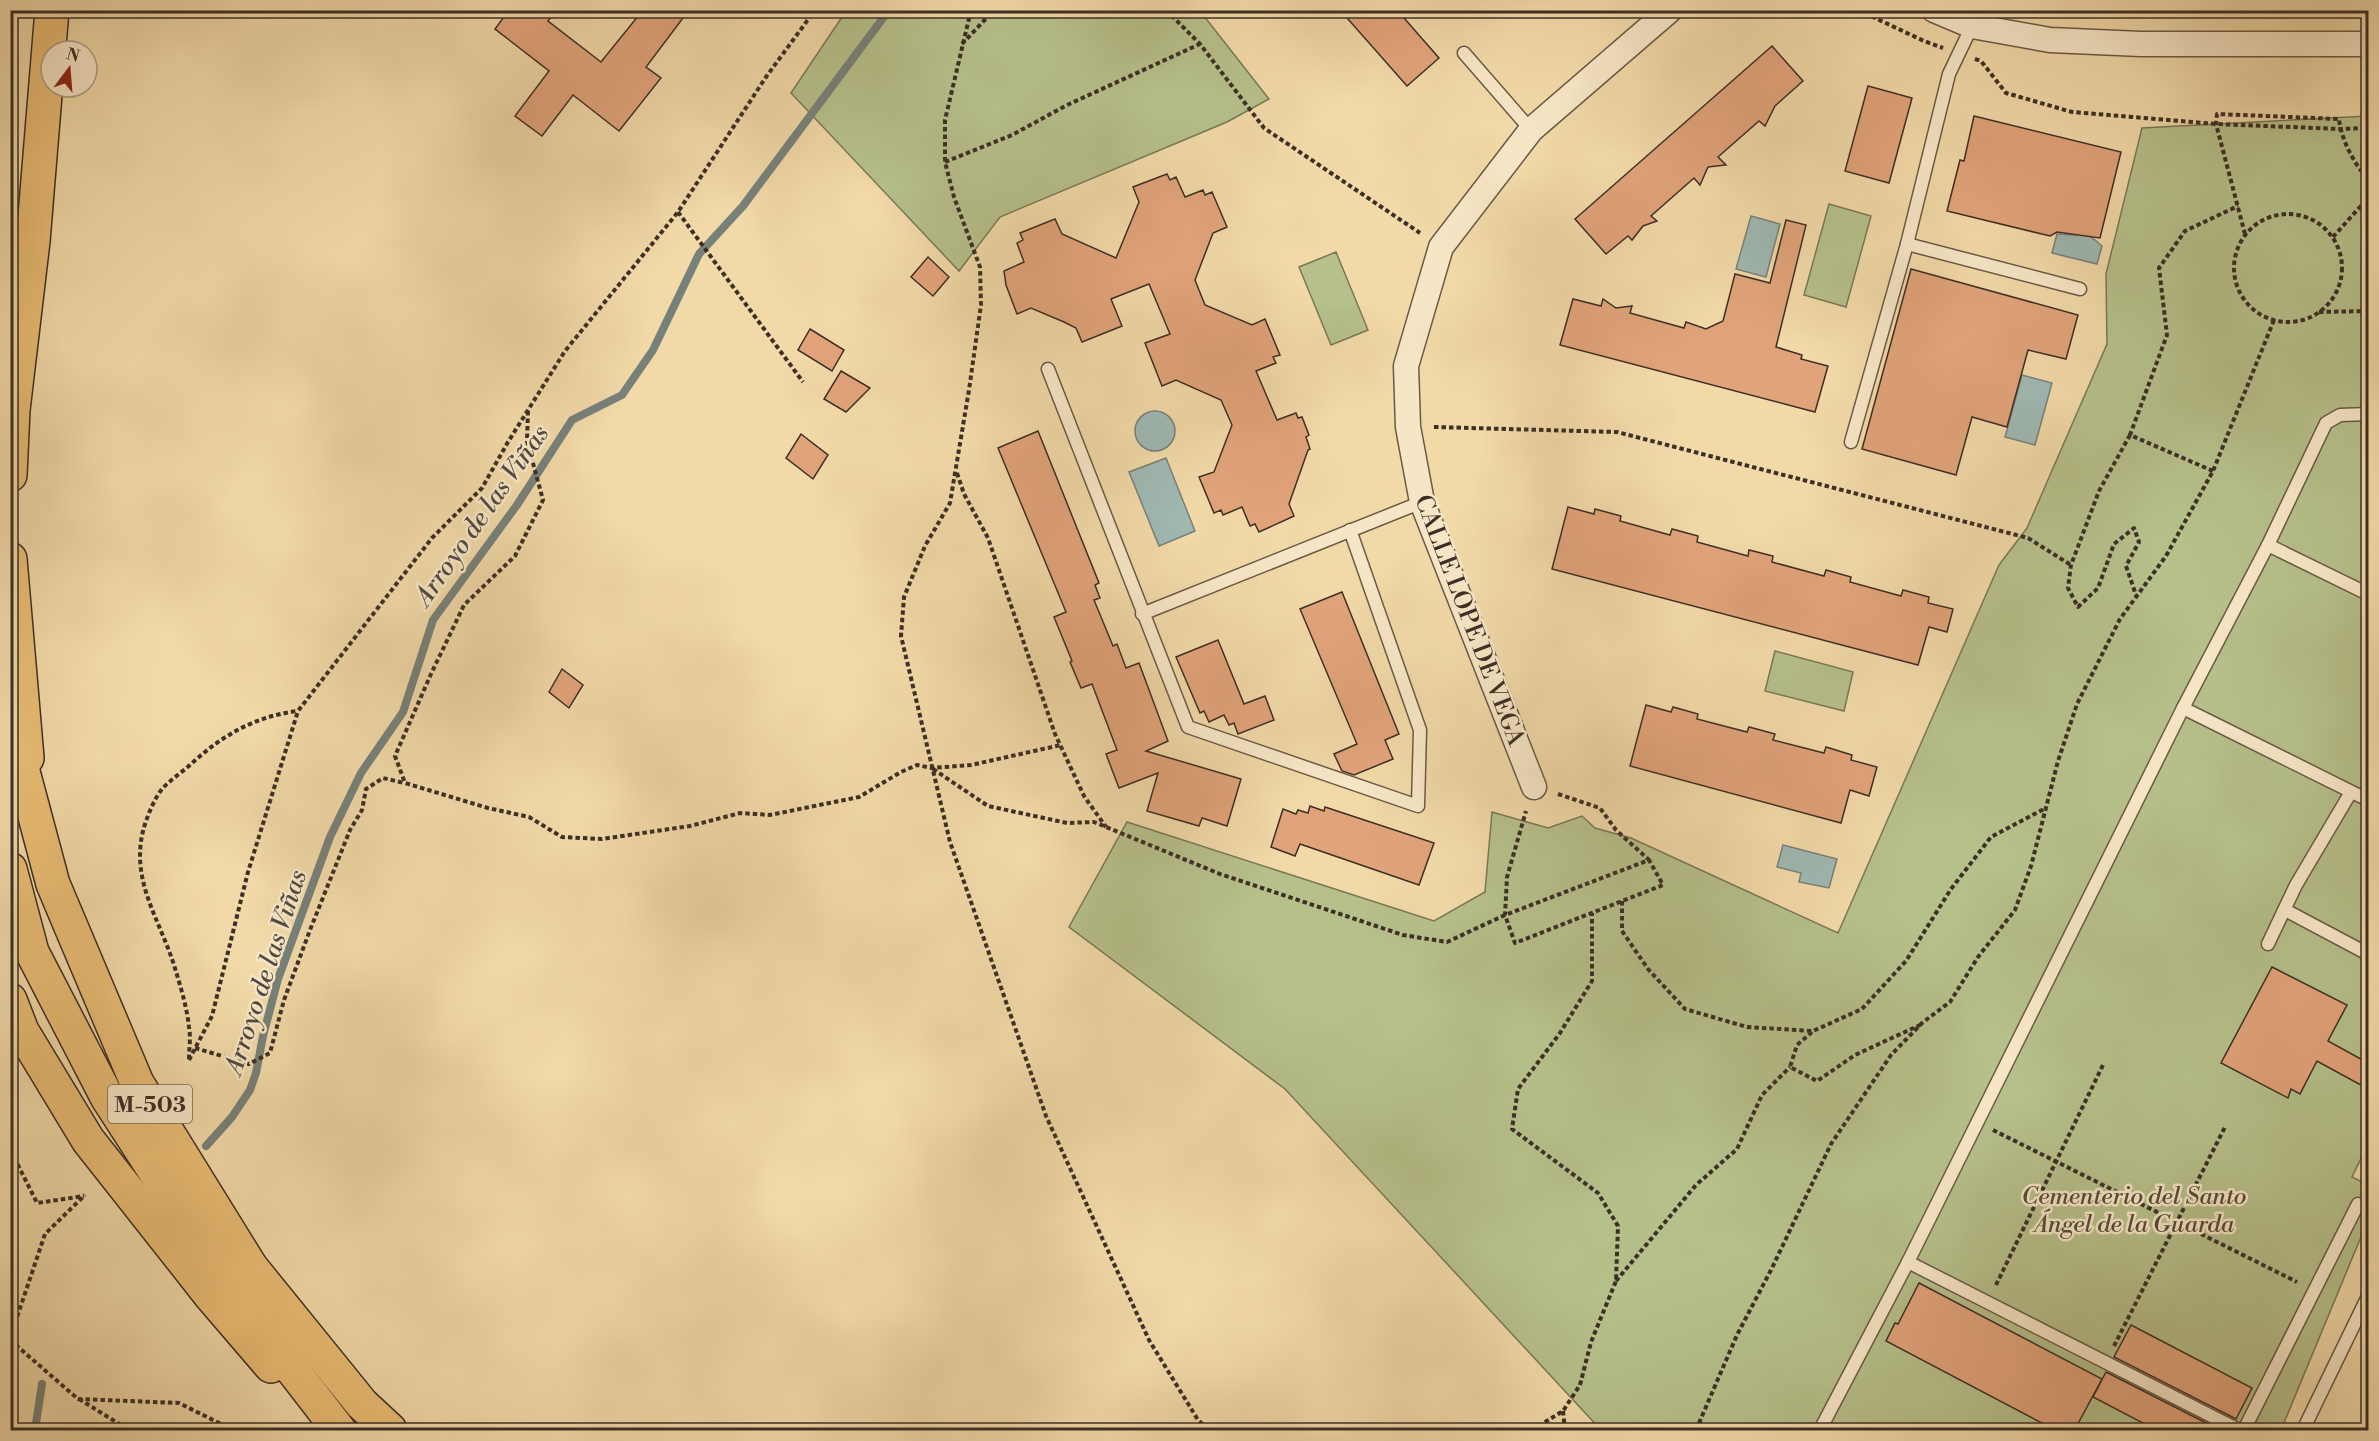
<svg xmlns="http://www.w3.org/2000/svg" width="2379" height="1441" viewBox="0 0 2379 1441" font-family="'Libre Bodoni',serif">
  <style>
    .green { fill: #b6c08b; stroke: #797858; stroke-width: 1.5 }
    .water { fill: #9fb8b2; stroke: #77817a; stroke-width: 1.5 }
    .lines { fill: none; stroke-linecap: round; stroke-linejoin: round }
    .stream { stroke: #77817a; stroke-width: 8 }
    .building { fill: #e1a37a; stroke: #3c2f26; stroke-width: 1.5 }
    .service-casing { stroke: #6a5a46; stroke-width: 15 }
    .minor-casing { stroke: #6a5a46; stroke-width: 27 }
    .trunk-casing { stroke: #3c2f26; stroke-width: 36 }
    .motorway-casing { stroke: #3c2f26; stroke-width: 36 }
    .path { stroke: #3c2f26; stroke-width: 4; stroke-dasharray: 4.5 3; stroke-linecap: butt }
    .service { stroke: #f7e6c6; stroke-width: 12 }
    .minor { stroke: #f7e6c6; stroke-width: 24 }
    .trunk { stroke: #e9bc74; stroke-width: 33 }
    .motorway { stroke: #e9bc74; stroke-width: 33 }
    .labels { text-anchor: middle; stroke-width: 5; stroke-linejoin: round; paint-order: stroke }
    .shield { fill: #f7e6c6; stroke: #746656; stroke-width: 1.5 }
    .shield-label { font-size: 22px; font-weight: bold; fill: #3c2f26 }
    .street-label { font-size: 24px; fill: #3c2f26; stroke: #f7e6c6 }
    .park-label { font-size: 24px; font-style: italic; fill: #544c3a; stroke: #f7e6c6 }
    .water-label { font-size: 26px; font-style: italic; fill: #504a42; stroke: #f7e6c6 }
  </style>
  <rect width="100%" height="100%" fill="#f2d9a8"/>
  <filter id="stains"><feTurbulence type="fractalNoise" baseFrequency=".00333" numOctaves="4"/><feColorMatrix values="0 0 0 0 .2 0 0 0 0 .09 0 0 0 0 .02 0 0 0 .5 -.17"/></filter>
  <radialGradient id="worn" r=".72"><stop offset=".6" stop-color="#630" stop-opacity="0"/><stop offset="1" stop-color="#630" stop-opacity=".3"/></radialGradient>
  <!-- green -->
  <g class="green">
    <polygon points="1200,11 1269,99 1227,122 1000,217 959,271 791,93 846,11"/>
    <polygon points="2368,116 2368,1144 2352,1177 2368,1185 2368,1220 2281,1430 1601,1430 1285,1089 1069,927 1127,822 1434,921 1485,892 1492,812 1548,828 1582,816 1595,828 1631,838 1838,933 1999,565 2027,528 2107,344 2106,274 2142,128"/>
    <polygon points="1829,204 1871,216 1846,307 1804,295"/>
    <polygon points="1336,252 1368,330 1331,345 1299,267"/>
    <polygon points="1775,651 1853,672 1844,711 1765,691"/>
  </g>
  <!-- water -->
  <g class="water">
    <polygon points="1751,216 1780,224 1766,277 1736,269"/>
    <polygon points="2077,231 2090,236 2102,246 2097,264 2052,253 2057,234 2076,235"/>
    <polygon points="2022,375 2052,383 2035,445 2005,437"/>
    <circle cx="1155" cy="431" r="20"/>
    <polygon points="1166,458 1195,531 1159,546 1129,472"/>
    <polygon points="1783,845 1837,859 1829,888 1799,882 1801,873 1777,867"/>
  </g>
  <g class="lines">
    <!-- stream -->
    <g class="stream">
      <polyline points="206,1146 232,1117 250,1090 256,1073 263,1036 278,979 330,837 361,773 403,712 433,620 517,505 572,420 622,395 653,350 699,254 743,206 889,10"/>
      <polyline points="35,1430 42,1384"/>
    </g>
  </g>
  <!-- building -->
  <g class="building">
    <polygon points="509,10 556,10 548,21 601,62 643,10 689,10 646,67 661,78 619,131 573,95 542,136 515,116 549,71 495,29"/>
    <polygon points="1340,10 1397,10 1439,58 1407,86"/>
    <polygon points="1772,46 1803,81 1775,106 1765,126 1759,121 1718,157 1726,165 1708,167 1700,185 1694,178 1651,216 1657,221 1643,226 1632,240 1628,236 1606,254 1575,219"/>
    <polygon points="1868,86 1912,98 1889,183 1845,171"/>
    <polygon points="1974,116 2121,152 2100,238 2057,232 2050,236 1947,211 1960,160 1964,161"/>
    <polygon points="1167,174 1170,180 1176,177 1185,197 1203,190 1205,195 1212,192 1227,227 1213,233 1195,280 1205,305 1252,325 1265,319 1280,355 1273,357 1276,363 1256,371 1277,420 1296,413 1298,418 1302,417 1309,435 1306,437 1310,449 1308,450 1289,504 1294,516 1259,532 1255,524 1250,526 1242,507 1223,515 1221,510 1214,513 1199,477 1214,472 1232,425 1221,400 1176,380 1162,386 1145,343 1170,334 1149,284 1111,299 1122,326 1082,342 1076,328 1064,322 1031,308 1017,314 1006,285 1004,271 1024,262 1017,243 1023,240 1020,233 1055,219 1062,234 1116,258 1139,202 1133,187"/>
    <polygon points="1786,220 1806,225 1776,347 1802,355 1801,359 1828,366 1815,412 1560,345 1573,299 1601,306 1603,299 1616,308 1632,306 1630,313 1684,328 1686,322 1706,329 1723,321 1735,274 1770,283"/>
    <polygon points="928,257 949,277 933,296 911,277"/>
    <polygon points="1911,269 2078,315 2066,359 2028,350 2007,427 1972,417 1956,475 1862,449"/>
    <polygon points="810,329 844,350 832,371 798,350"/>
    <polygon points="841,371 870,388 846,412 824,399"/>
    <polygon points="1038,431 1099,583 1095,585 1100,598 1094,600 1113,646 1117,644 1126,668 1139,663 1168,741 1146,751 1241,779 1227,826 1202,818 1199,826 1147,811 1158,773 1119,788 1106,754 1117,750 1092,684 1081,688 1070,662 1072,661 1054,617 1066,612 998,448"/>
    <polygon points="801,434 828,455 813,479 786,458"/>
    <polygon points="1568,507 1594,514 1595,509 1621,516 1620,521 1670,535 1672,529 1698,536 1697,542 1748,556 1749,550 1773,556 1772,562 1824,576 1826,570 1851,577 1850,582 1901,596 1903,590 1929,597 1928,603 1953,609 1947,632 1929,627 1918,665 1552,569"/>
    <polygon points="1342,592 1399,734 1385,740 1393,759 1354,775 1342,771 1334,754 1357,744 1300,609"/>
    <polygon points="1218,640 1244,704 1265,696 1274,720 1238,734 1234,723 1229,725 1224,715 1209,722 1204,711 1200,713 1176,657"/>
    <polygon points="562,669 583,685 569,708 549,692"/>
    <polygon points="1646,705 1671,712 1673,707 1698,714 1697,719 1747,732 1749,727 1775,734 1773,740 1824,753 1826,747 1852,755 1851,760 1877,767 1869,796 1850,790 1841,823 1630,766"/>
    <polygon points="1310,806 1324,811 1325,807 1434,843 1419,885 1300,844 1295,856 1271,847 1283,809 1296,814 1298,810 1308,813"/>
    <polygon points="2272,967 2347,1005 2328,1041 2368,1063 2368,1089 2317,1061 2300,1094 2291,1089 2288,1098 2221,1063"/>
    <polygon points="1919,1283 2102,1379 2074,1431 2057,1431 1886,1341 1895,1323 1898,1324"/>
    <polygon points="2131,1325 2252,1388 2236,1419 2114,1357"/>
    <polygon points="2106,1372 2222,1431 2158,1431 2093,1397"/>
  </g>
  <g class="lines">
    <defs>
      <g id="service">
        <polyline points="1464,53 1531,130"/>
        <polyline points="1907,244 2080,289"/>
        <polyline points="1048,369 1188,727 1418,806 1420,730 1350,530"/>
        <polyline points="2368,414 2340,415 2326,423 2268,545 2368,594"/>
        <polyline points="1851,442 1907,244 1949,74 1972,26"/>
        <polyline points="2268,545 2183,708 2368,800"/>
        <polyline points="1142,614 1422,502"/>
        <polyline points="2183,708 1908,1262 2239,1430"/>
        <polyline points="2285,910 2368,954"/>
        <polyline points="2268,944 2296,885 2351,792"/>
        <polyline points="1820,1430 1908,1262"/>
        <polyline points="2244,1430 2358,1204"/>
        <polyline points="2303,1430 2368,1296"/>
      </g>
      <g id="minor">
        <polyline points="1934,10 1972,26 2050,40 2141,44 2368,44"/>
        <polyline points="1534,787 1422,502 1408,427 1406,366 1441,247 1531,130 1670,10"/>
      </g>
      <g id="trunk">
        <polyline points="10,475 13,410 33,241 52,10"/>
        <polyline points="10,559 27,758"/>
        <polyline points="10,1000 22,1031 88,1140 211,1296 271,1366"/>
      </g>
      <g id="motorway">
        <polyline points="10,723 53,884 137,1083 251,1267 362,1404 390,1430"/>
        <polyline points="10,869 32,952 107,1097 234,1294 339,1430"/>
      </g>
    </defs>
    <!-- service casing -->
    <use href="#service" class="service-casing"/>
    <!-- minor casing -->
    <use href="#minor" class="minor-casing"/>
    <!-- trunk casing -->
    <use href="#trunk" class="trunk-casing"/>
    <!-- motorway casing -->
    <use href="#motorway" class="motorway-casing"/>
    <!-- path -->
    <g class="path">
      <polyline points="971,10 945,120 945,162 954,197 980,267 981,305 969,390 950,503 925,546 904,597 901,636 950,842 1046,1116 1149,1340 1198,1420 1209,1430"/>
      <polyline points="1166,10 1200,44 1264,128 1420,233"/>
      <polyline points="1858,10 1924,41 1943,48"/>
      <polyline points="962,44 994,10"/>
      <polyline points="1975,59 1981,61 2006,93 2072,112 2216,124 2340,129 2368,128"/>
      <polyline points="945,162 1012,135 1067,105 1200,44"/>
      <polyline points="678,212 803,382"/>
      <circle cx="2288" cy="268" r="54"/>
      <path d="M2245,234l-29,-110 1,-10 122,5c2,20 15,45 29,60"/>
      <polyline points="2333,237 2368,198"/>
      <polyline points="2319,312 2368,311"/>
      <polyline points="528,411 527,441 543,500 515,556 464,605 431,674 395,756 405,783 488,808 529,817 562,837 602,839 690,826 740,813 770,815 859,797 901,772 917,765 932,768 971,765 1061,745"/>
      <polyline points="1434,427 1617,432 2028,538 2071,565"/>
      <polyline points="2130,435 2099,491 2071,565 2068,588 2078,607 2098,588 2114,544 2134,528 2139,542 2126,566 2136,595"/>
      <polyline points="2213,471 2130,435 2167,335 2159,268 2185,231 2238,206"/>
      <polyline points="957,473 964,494 988,538 1055,734 1084,796 1106,827"/>
      <polyline points="933,769 988,806 1067,823 1094,822 1220,874 1403,935 1447,942 1505,915 1649,860 1663,885 1515,943 1505,915 1507,877 1526,811"/>
      <polyline points="1558,794 1600,808 1616,830 1649,860"/>
      <polyline points="1622,901 1622,931 1648,969 1685,1009 1747,1027 1813,1031 1862,1009 1906,961 1951,889 1991,837 2044,809"/>
      <polyline points="1812,1032 1797,1045 1790,1067 1817,1081 1855,1055 1920,1025"/>
      <polyline points="195,1048 249,1064 270,1053 284,1000 310,930 350,830 362,810 366,789 383,778 404,783"/>
      <path d="M189,1059c0,-10 2,-21 0,-32 -2,-20 -9,-42 -15,-62 -16,-50 -47,-89 -28,-144 4,-11 9,-23 16,-32 8,-9 19,-16 28,-24 31,-29 65,-49 108,-54"/>
      <polyline points="189,1060 212,1016 248,872 298,711 432,538 482,488 508,442 565,351 678,212 766,77 815,10"/>
      <polyline points="1993,1130 2297,1282"/>
      <polyline points="10,1143 14,1157 37,1203 84,1196"/>
      <polyline points="1616,1281 1696,1185 1737,1149 1762,1095 1790,1067"/>
      <polyline points="1996,1285 2104,1063"/>
      <polyline points="10,1338 45,1234 85,1195"/>
      <polyline points="10,1340 78,1399 179,1403 233,1430"/>
      <polyline points="2114,1346 2225,1127"/>
      <polyline points="79,1399 129,1430"/>
      <polyline points="1563,1411 1565,1430"/>
      <polyline points="1532,1430 1563,1411 1580,1385 1591,1342 1616,1281 1618,1226 1598,1193 1512,1129 1518,1089 1560,1033 1592,981 1592,913"/>
      <polyline points="1696,1430 1737,1335 1772,1268 1831,1144 1891,1055 1922,1023 1950,1002 1978,957 2015,910 2031,866 2058,761 2077,704 2120,619 2166,556 2213,471 2274,320"/>
    </g>
    <!-- service -->
    <use href="#service" class="service"/>
    <!-- minor -->
    <use href="#minor" class="minor"/>
    <!-- trunk -->
    <use href="#trunk" class="trunk"/>
    <!-- motorway -->
    <use href="#motorway" class="motorway"/>
  </g>
  <g class="labels">
    <!-- shield labels -->
    <rect class="shield" x="108" y="1085" width="84" height="38" rx="4.5"/>
    <g class="shield-label">
      <text x="150" y="1112">M-503</text>
    </g>
    <!-- street labels -->
    <g class="street-label">
      <text transform="translate(1470 620) rotate(69)" y="8">CALLE LOPE DE VEGA</text>
    </g>
    <!-- park labels -->
    <g class="park-label">
      <text x="2134" y="1204">Cementerio del Santo<tspan x="2134" dy="28">Ángel de la Guarda</tspan></text>
    </g>
    <!-- water labels -->
    <g class="water-label">
      <text transform="translate(481 515) rotate(-55)" y="9">Arroyo de las Viñas</text>
      <text transform="translate(265 972) rotate(-72)" y="9">Arroyo de las Viñas</text>
    </g>
  </g>
  <!-- margin -->
  <rect width="2379" height="1441" fill="none" stroke="#f2d9a8" stroke-width="36"/>
  <rect x="12" y="12" width="2355" height="1417" fill="none" stroke="#3c2f26" stroke-width="3"/>
  <rect x="18" y="18" width="2343" height="1405" fill="none" stroke="#3c2f26" stroke-width="1.5"/>
  <!-- north arrow -->
  <g transform="translate(69 69) rotate(16)"><circle r="28" fill="#f7e6c6" stroke="#ac9d86" stroke-width="1.5"/>
  <path d="M0-4.5L10 22L0 15L-10 22Z" fill="#8f2418"/>
  <text y="-9" font-size="16" font-weight="bold" text-anchor="middle" fill="#3c2f26">N</text>
  </g>
  <rect width="100%" height="100%" filter="url(#stains)"/>
  <rect width="100%" height="100%" fill="url(#worn)"/>
</svg>
